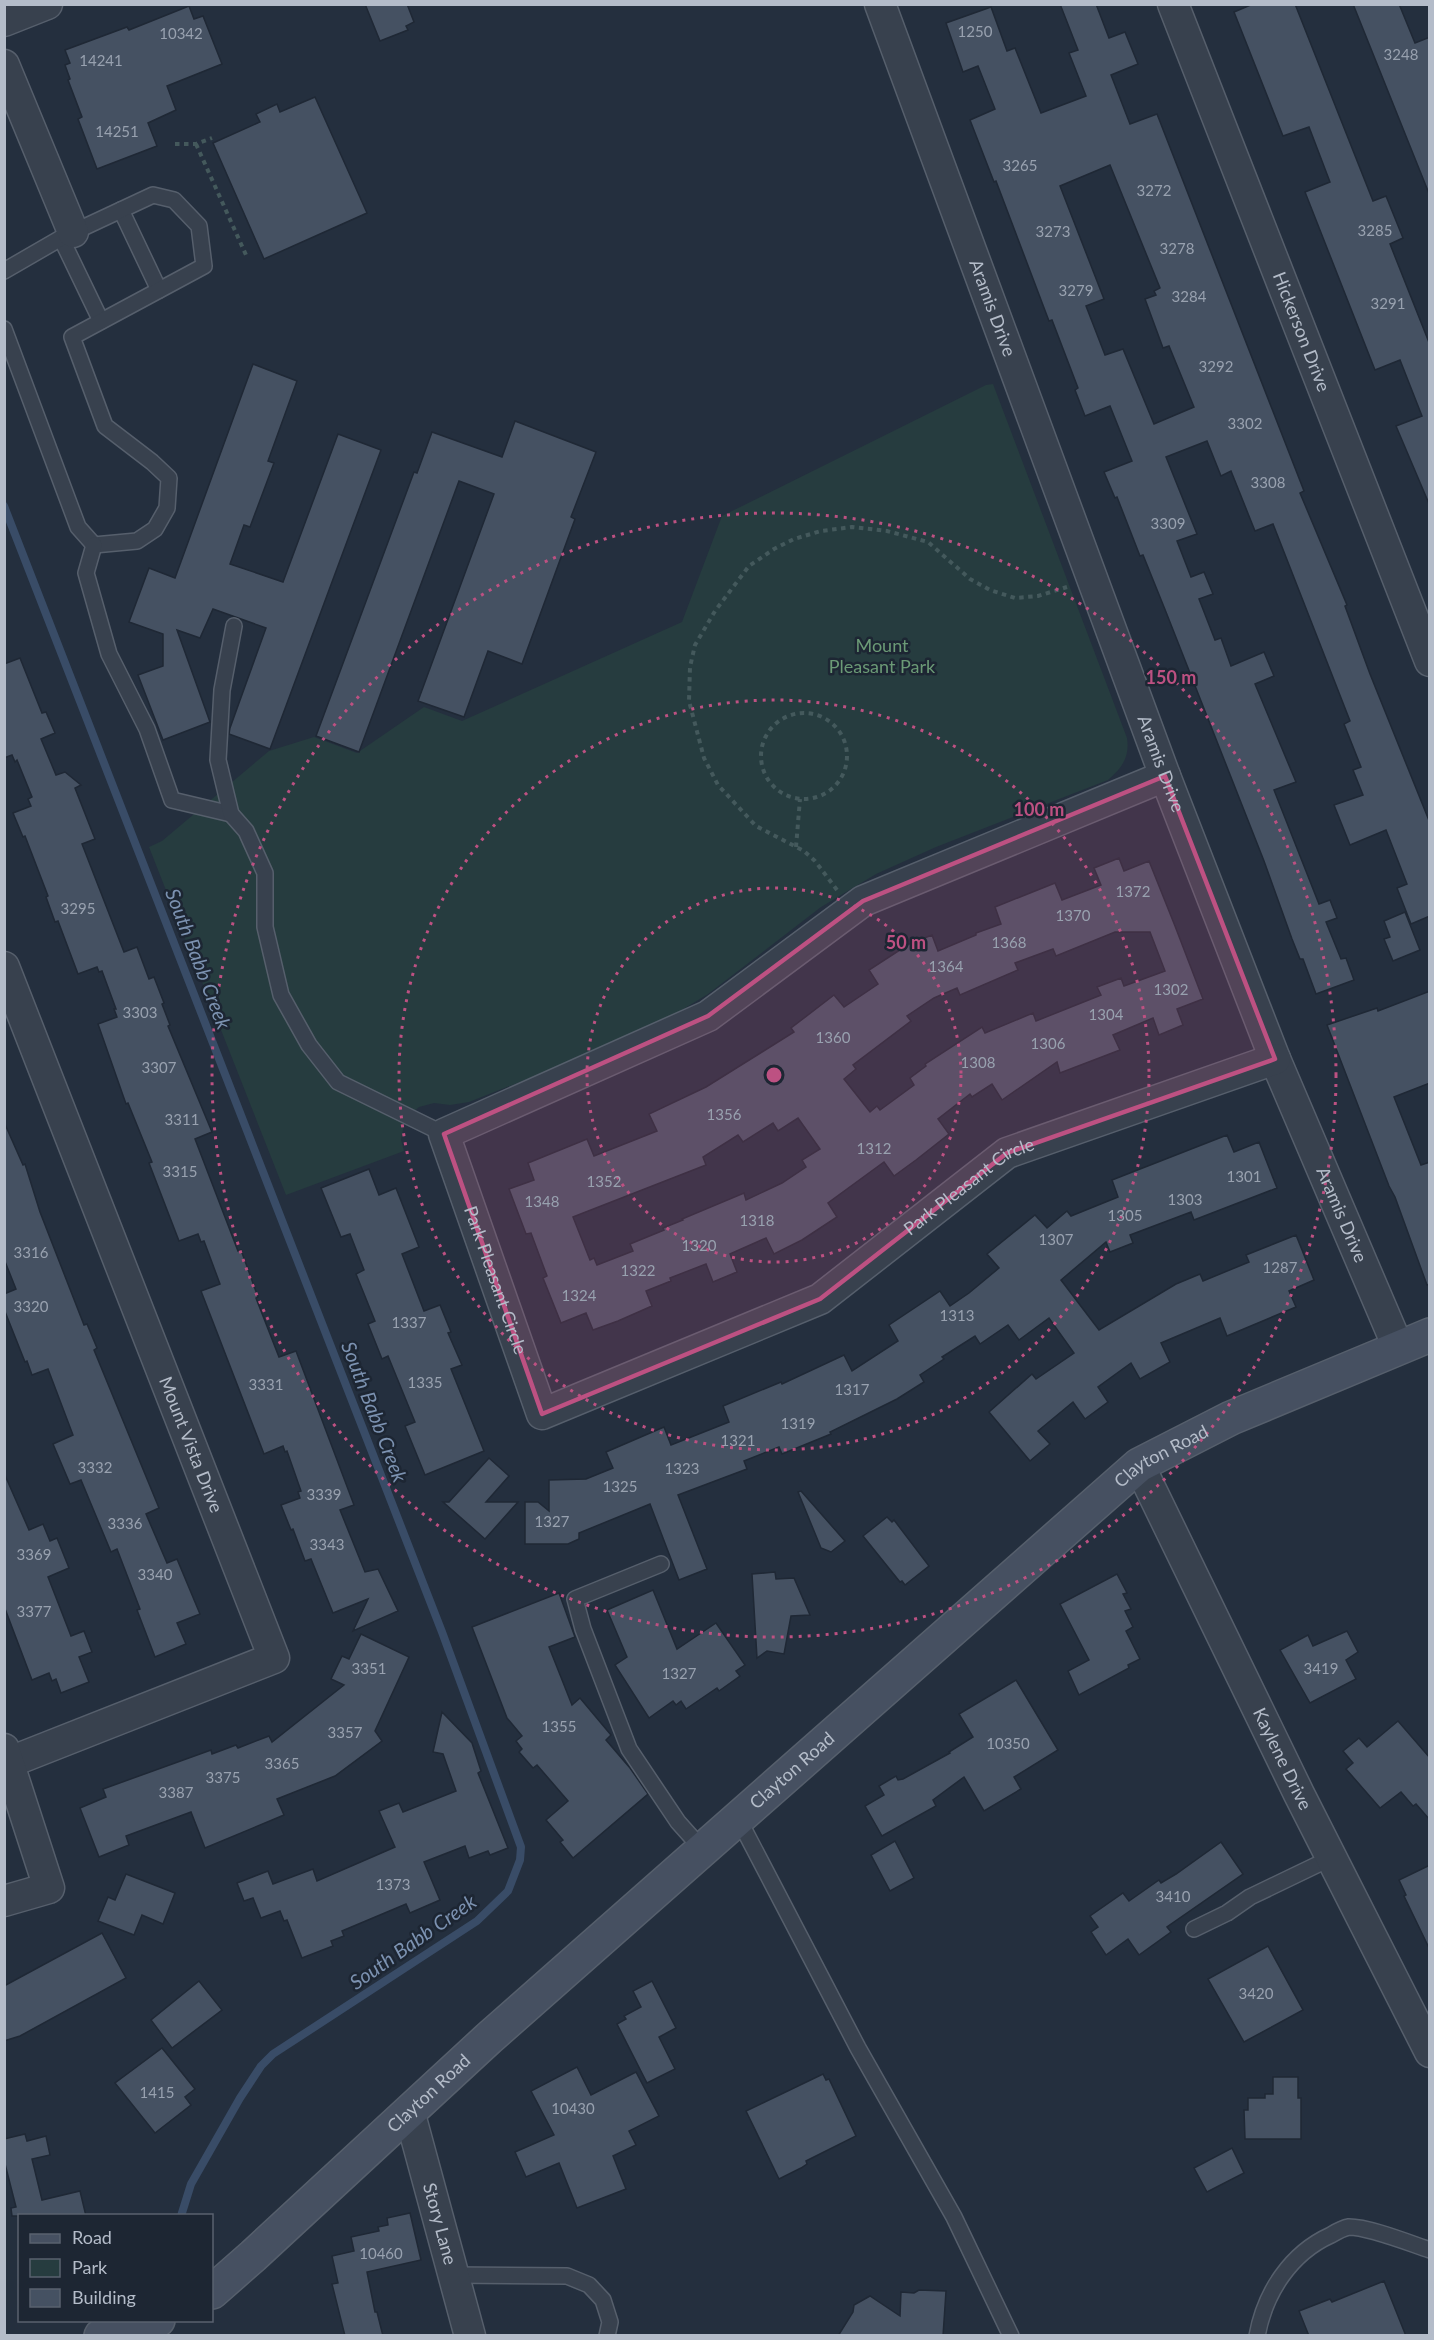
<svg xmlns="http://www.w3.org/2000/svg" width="1434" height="2340" viewBox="0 0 1434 2340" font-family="Lato,sans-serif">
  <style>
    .green { fill: #263c3f }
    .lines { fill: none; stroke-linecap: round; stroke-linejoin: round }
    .stream { stroke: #394c67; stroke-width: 8 }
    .building { fill: #455162; stroke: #1f2835; stroke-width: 1.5; fill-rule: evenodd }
    .lane-casing { stroke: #565f6c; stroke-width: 18 }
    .street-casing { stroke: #565f6c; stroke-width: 33 }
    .secondary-casing { stroke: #565f6c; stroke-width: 36 }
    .path { stroke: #44595c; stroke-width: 4; stroke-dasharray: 4.5 4.5; stroke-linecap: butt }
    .lane { stroke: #38414e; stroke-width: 15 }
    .street { stroke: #38414e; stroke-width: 30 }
    .secondary { stroke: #465061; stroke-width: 33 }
    .marked { fill: #bd5182; fill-opacity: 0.2; stroke: #bd5182; stroke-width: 4.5; stroke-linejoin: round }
    .ring { fill: none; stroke: #bd5182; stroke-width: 3; stroke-dasharray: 3 6 }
    .labels { text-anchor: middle; stroke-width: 5; stroke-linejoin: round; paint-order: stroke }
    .number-label { font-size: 15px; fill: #98a1af }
    .street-label { font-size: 18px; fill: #b4bcc9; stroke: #1d2633 }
    .park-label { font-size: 18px; fill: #6b9a76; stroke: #1d2633 }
    .water-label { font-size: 20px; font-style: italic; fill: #7c92b1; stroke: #1d2633 }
    .centre { fill: #bd5182; stroke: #1d2633; stroke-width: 3 }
    .ring-label { font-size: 18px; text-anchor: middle; font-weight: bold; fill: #bd5182; stroke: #1d2633; stroke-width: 5; stroke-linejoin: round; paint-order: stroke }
  </style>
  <rect width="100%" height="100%" fill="#242f3e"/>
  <!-- green -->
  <path class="green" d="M993,384l134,354c3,19 -5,30 -19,42l-172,67 -60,27 -55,33 -113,87 -46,28 -43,21 -150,59 -19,3 -16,-2 -15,4 -9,8 -6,9 -3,16 3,11 -118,44 -137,-348 13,-6 107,-90 45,-14 43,16 67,-46 38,14 220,-99 40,-106 264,-131z"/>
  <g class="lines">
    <!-- stream -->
    <polyline class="stream" points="4,506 442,1632 521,1847 520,1860 508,1891 477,1921 273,2054 261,2066 240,2098 191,2184 181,2216"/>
  </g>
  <!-- building -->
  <g class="building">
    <polygon points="365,4 407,4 414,22 406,26 408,30 380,41"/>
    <path d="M1060,4h36l13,34 16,-6 13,32 -27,11 19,49 27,-10 147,377 -4,2 47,112 -2,1 25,68 60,149v93l-19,8 -14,-36 10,-4 -21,-54 -36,15 -16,-40 29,-10 -10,-25 8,-3 -17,-43 6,-3 -77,-197 -18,7 -24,-60 -10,5 -14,-35 -41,16 31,77 -20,7 14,36 13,-5 9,22 -14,5 16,41 6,-2 10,28 33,-14 10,24 -19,8 41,98 -22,8 45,114 11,-4 7,18 -11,4 15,37 5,-1 8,22 -38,14 -13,-35h-3l-8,-20 -28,-78 -98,-249 -23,-57 -3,1 -23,-59 -2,1 -11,-26 28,-11 -22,-55 -25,10 -10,-26 3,-2 -26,-68 -3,1 -53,-140 -2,1 -24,-62 25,-11 -17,-43 -15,6 -17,-49 45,-16 16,44 8,-3 26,65 45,-17 -17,-43 9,-3zM1110,165l50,123 -6,3 2,4 -11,4 18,49 6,-2 25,61 -40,17 -31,-75 -18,6 -19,-49 18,-7 -44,-113z"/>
    <polygon points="1253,4 1295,4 1373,201 1386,196 1403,238 1390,244 1430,345 1430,506 1396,426 1422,416 1400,360 1375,370 1305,192 1330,182 1309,127 1283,136 1234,12"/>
    <polygon points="1353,4 1399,4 1415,43 1430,37 1430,196"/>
    <polygon points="189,6 194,19 203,16 222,64 167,86 176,110 148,123 157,146 97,169 78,119 82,117 68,80 70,79 65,65 70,63 65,50 127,27 129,30"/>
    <polygon points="315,97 367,213 264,259 213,143 260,122 256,114 277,104 280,112"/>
    <polygon points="253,364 297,381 268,461 274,463 250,527 244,525 230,564 283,582 338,434 381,450 270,749 229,734 230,728 266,628 213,609 200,638 177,630 210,722 163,740 138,675 163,666 163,634 129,622 149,568 175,578"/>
    <polygon points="515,421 596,452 571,517 575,519 522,664 488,651 464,717 418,701 494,494 459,481 359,752 316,736 414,472 417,473 432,432 502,457"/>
    <polygon points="20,658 42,713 46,712 55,733 41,739 56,775 65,772 81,785 75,788 95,839 82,844 124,952 137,947 149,979 154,977 164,1003 162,1004 170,1025 168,1026 212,1132 195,1139 238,1251 241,1250 258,1297 256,1298 279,1357 296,1351 354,1505 340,1510 365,1572 378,1569 398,1611 353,1631 368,1599 333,1613 311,1559 305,1561 293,1529 291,1530 281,1505 300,1498 298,1492 301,1491 287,1451 285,1452 283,1446 264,1454 201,1291 220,1284 204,1241 201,1242 198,1234 179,1241 149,1163 152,1162 128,1103 126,1104 98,1024 117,1017 114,1009 116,1009 102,971 99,972 97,967 78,974 58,921 55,922 46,897 48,896 25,836 23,837 13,813 31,806 28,799 32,797 17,760 15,762 12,755 4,758 4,664"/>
    <path d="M1119,858l5,13 25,-10 26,65 28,73 -26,10 6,16 -24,10 -6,-17 -40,17 7,15 -60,23 -3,-11 -55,38 -10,-16 -20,13 -2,-3 -32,25 11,15 -33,26 -22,16 -10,-14 -56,41 9,14 -35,23 -28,14 -8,-16 -36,16 7,18 -24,10 -7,-18 -36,14 1,3 -25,10 6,15 -34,15 -25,9 -7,-17 -25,10 -18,-45 4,-2 -16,-43 -5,1 -17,-45 25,-9 -6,-17 59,-24 7,17 63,-25 -8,-17 57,-27 88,-55 -3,-4 43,-33 10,12 34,-23 -9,-14 40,-26 23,-9 6,16 38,-16v-2l25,-9 -6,-17 60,-24 7,17 39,-15 -7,-17zM1115,932h35l15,39 -41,15 -3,-8 -24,9 4,8 -65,26 -3,-8 -48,20 -3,-6 -57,37 1,2 -16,12 4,7 -34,25 -3,-4 -7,6 -26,-33 12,-10 -3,-4 58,-44 -4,-5 27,-18 23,-10 3,7 58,-25 -3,-7 38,-14 3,7zM798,1118l22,31 -18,11 4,7 -24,16 -36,17 -2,-7 -62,26 1,1 -20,8 1,2 -34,14 3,7 -36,14 -3,-7 -4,2 -17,-43 133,-52 -3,-8 35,-22 5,7 30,-19 5,8z"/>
    <polygon points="1405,912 1420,950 1393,961 1384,939 1390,937 1384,921"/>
    <polygon points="1430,991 1430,1083 1394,1097 1421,1165 1430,1162 1430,1284 1427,1285 1395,1197 1389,1186 1327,1025 1377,1008 1378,1011"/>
    <polygon points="4,1122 23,1165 25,1164 40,1212 84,1325 87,1324 97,1348 94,1350 159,1508 146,1514 167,1563 177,1559 200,1614 177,1623 186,1644 155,1657 137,1610 140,1609 117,1549 111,1552 81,1480 70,1484 53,1444 73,1435 48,1369 32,1375 27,1361 25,1362 4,1309 4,1294 16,1289 4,1259"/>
    <polygon points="1227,1135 1234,1152 1259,1142 1277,1188 1194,1220 1191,1212 1130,1235 1133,1243 1110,1252 1106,1242 1061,1280 1099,1330 1176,1284 1200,1274 1203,1281 1249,1262 1246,1255 1296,1235 1314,1280 1289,1291 1296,1307 1227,1336 1220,1318 1161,1343 1170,1362 1140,1379 1131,1363 1098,1387 1108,1402 1085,1419 1073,1402 1038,1431 1050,1444 1030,1461 989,1412 1032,1374 1036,1379 1074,1353 1049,1318 1019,1340 1008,1325 980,1344 975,1336 942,1357 944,1359 920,1375 924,1382 897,1399 830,1432 831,1434 782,1454 779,1447 744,1461 747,1469 678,1495 707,1569 679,1580 650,1504 579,1533 579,1539 568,1544 525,1544 525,1502 538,1502 549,1511 549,1480 586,1479 613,1468 606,1452 664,1427 671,1445 729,1422 723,1406 781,1382 782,1384 844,1355 852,1371 898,1341 889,1325 940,1291 950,1306 969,1293 999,1268 987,1254 1035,1215 1047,1228 1067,1211 1071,1216 1118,1197 1112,1180"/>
    <polygon points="369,1169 379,1195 396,1188 419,1247 402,1254 424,1311 440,1305 451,1332 448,1333 462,1365 451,1369 484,1451 425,1475 405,1426 415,1422 388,1356 382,1359 368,1324 375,1321 356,1274 364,1270 350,1234 341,1237 321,1188"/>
    <polygon points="489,1458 509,1476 486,1502 518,1502 485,1539 443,1502 449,1502"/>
    <polygon points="4,1473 29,1530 43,1524 50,1541 57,1538 69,1568 48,1577 71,1636 84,1631 92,1652 79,1657 89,1682 61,1693 56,1679 52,1681 49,1673 32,1680 4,1606"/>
    <polygon points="801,1491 845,1541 831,1552 821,1548 798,1492"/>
    <polygon points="887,1517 892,1522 894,1520 929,1566 905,1585 902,1581 900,1582 863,1536"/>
    <polygon points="775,1572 776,1579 794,1578 810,1615 791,1616 784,1654 767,1651 757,1658 752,1574"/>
    <polygon points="1117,1574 1127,1593 1123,1594 1131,1609 1125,1611 1133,1627 1126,1631 1140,1659 1128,1665 1129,1668 1079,1695 1068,1671 1089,1660 1060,1604"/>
    <polygon points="653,1590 677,1649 716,1623 745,1665 736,1671 740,1676 719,1691 717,1688 686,1709 681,1701 676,1705 673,1701 649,1718 615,1665 627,1657 607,1610"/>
    <polygon points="559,1593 575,1637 549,1647 572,1705 580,1698 611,1735 606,1740 630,1768 648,1794 573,1858 560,1842 563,1840 546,1820 568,1801 537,1765 533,1768 519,1752 522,1749 516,1741 522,1736 507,1718 472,1627"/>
    <polygon points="1347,1631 1358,1652 1346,1660 1356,1679 1310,1703 1280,1650 1308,1635 1313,1646"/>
    <polygon points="361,1634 409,1657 375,1731 382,1741 335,1776 277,1799 284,1815 205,1848 191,1812 126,1836 129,1845 99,1857 80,1808 106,1797 103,1789 211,1750 212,1754 236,1745 238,1748 269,1736 272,1742 344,1685 331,1679 342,1656 349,1659"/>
    <polygon points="1016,1680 1058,1750 1014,1777 1021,1789 984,1811 964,1777 933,1800 936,1806 882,1836 865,1806 884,1795 879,1786 896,1776 898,1780 903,1779 950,1753 949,1752 973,1737 959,1714"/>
    <polygon points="442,1712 472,1743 481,1771 478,1773 508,1848 490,1855 488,1851 469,1858 465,1846 424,1862 440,1900 410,1913 406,1904 342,1931 344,1936 331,1941 333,1946 302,1958 287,1920 284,1921 280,1911 261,1918 253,1898 244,1901 237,1883 268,1871 273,1884 313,1869 317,1881 395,1847 379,1811 399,1803 403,1812 456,1791 443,1754 433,1752"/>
    <polygon points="1398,1721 1430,1758 1430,1820 1416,1804 1413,1806 1401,1792 1380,1808 1346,1769 1353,1763 1343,1751 1359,1738 1367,1747"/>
    <polygon points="895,1841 914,1878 890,1891 871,1855"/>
    <polygon points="1221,1842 1243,1874 1167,1927 1171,1932 1139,1955 1128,1939 1106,1955 1091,1932 1098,1927 1090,1916 1123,1893 1129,1901 1159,1880 1161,1883 1176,1874"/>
    <polygon points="1430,1865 1430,1950 1404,1896 1406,1895 1399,1880"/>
    <polygon points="126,1874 175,1893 163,1924 142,1915 134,1935 98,1921 108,1897 115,1900"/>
    <polygon points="102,1933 126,1978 20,2036 4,2041 4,1986"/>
    <polygon points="1268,1946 1303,2010 1244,2042 1208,1979"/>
    <polygon points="199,1981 222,2010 172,2048 151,2020"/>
    <polygon points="652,1981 676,2028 659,2037 675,2069 647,2083 617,2024 626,2019 624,2016 641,2007 633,1991"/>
    <polygon points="162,2048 195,2089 185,2097 191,2105 155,2133 115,2083"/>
    <polygon points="577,2067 591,2095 636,2072 659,2116 629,2131 636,2145 613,2156 626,2189 577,2208 559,2163 526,2177 515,2152 554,2135 531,2091"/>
    <polygon points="823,2074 826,2080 829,2079 856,2136 806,2161 807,2164 801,2168 779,2179 746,2111"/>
    <polygon points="1273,2077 1298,2077 1298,2098 1301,2098 1301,2139 1245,2139 1244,2110 1248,2110 1248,2098 1265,2098 1265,2094 1273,2094"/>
    <polygon points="25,2134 27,2141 46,2136 50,2155 32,2159 42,2200 80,2191 86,2216 12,2216 11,2208 16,2207 4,2160 4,2139"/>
    <polygon points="1232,2148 1244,2173 1207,2192 1194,2168"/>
    <polygon points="410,2213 421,2260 367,2272 375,2312 377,2312 383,2336 345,2336 332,2284 338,2283 332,2256 354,2251 351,2237 379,2231 378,2227 388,2225 387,2218"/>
    <polygon points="1384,2281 1406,2336 1309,2336 1299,2311 1330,2299 1332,2302"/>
    <polygon points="919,2290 946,2291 943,2336 838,2336 853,2312 854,2305 870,2296 900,2316 901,2292 914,2293"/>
  </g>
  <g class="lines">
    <defs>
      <g id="lane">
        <polyline points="121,210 159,290"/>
        <polyline points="61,238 101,321"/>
        <polyline points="4,271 61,238 153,195 174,200 199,226 204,266 72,337 105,426 152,462 169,478 167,508 155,529 137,541 94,545"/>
        <polyline points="4,329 78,527 94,545"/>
        <polyline points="94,545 86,573 109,654 147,729 172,800 231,814"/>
        <polyline points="234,626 222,690 218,760 231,814 246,831 265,873 265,927 281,995 309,1045 338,1082 444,1134"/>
        <polyline points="661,1564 575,1599 583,1629 629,1749 678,1822 703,1850"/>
        <polyline points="738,1818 858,2048 954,2217 1011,2336"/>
        <polyline points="1194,1929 1227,1913 1250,1897 1331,1858"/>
        <polyline points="453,2275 567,2276 589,2285 603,2300 610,2322 607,2336"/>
        <path d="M1257,2336c8,-44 34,-83 74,-101 5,-3 12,-7 18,-8 20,0 60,16 81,23"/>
      </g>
      <g id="street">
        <path id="s1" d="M880,4l285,772 110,283 123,288"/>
        <path id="s2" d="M1173,4l257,657"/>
        <polyline points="4,21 47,4"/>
        <polyline points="4,65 73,232"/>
        <path id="s3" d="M1165,776l-302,125 -155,115 -264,118 98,280 278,-115 187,-146 268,-94"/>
        <path id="s4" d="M4,967l270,691 -264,104"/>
        <path id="s5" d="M1139,1465l160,329 131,258"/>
        <polyline points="4,1749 49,1888 4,1901"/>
        <path id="s6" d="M409,2111l61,225"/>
      </g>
      <g id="secondary">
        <path id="s7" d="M212,2292l41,-36 236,-218 650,-573 92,-47 199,-83"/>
        <polyline points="101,2336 141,2327 158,2320"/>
      </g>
    </defs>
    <!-- lane casing -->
    <use href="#lane" class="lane-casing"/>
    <!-- street casing -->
    <use href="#street" class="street-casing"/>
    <!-- secondary casing -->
    <use href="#secondary" class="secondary-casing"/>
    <!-- path -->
    <g class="path">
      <polyline points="175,144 196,144 212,138"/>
      <polyline points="196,144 246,255"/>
      <circle cx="804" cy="756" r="43"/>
      <polyline points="796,847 800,799"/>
      <polyline points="837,890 815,861 804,851 756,826 718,785 704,758 689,701 690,667 695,645 715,611 749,566 774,549 794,539 821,531 852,527 887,531 928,542 970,579 990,590 1015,598 1038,596 1067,587"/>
    </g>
    <!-- lane -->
    <use href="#lane" class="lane"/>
    <!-- street -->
    <use href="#street" class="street"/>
    <!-- secondary -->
    <use href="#secondary" class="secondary"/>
  </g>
  <!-- marked area -->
  <path class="marked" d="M1165,776l110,283 -268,94 -187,146 -278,115 -98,-280 264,-118 155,-115z"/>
  <!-- distance rings -->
  <g class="ring">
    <circle cx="774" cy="1075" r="187"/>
    <circle cx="774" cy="1075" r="375"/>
    <circle cx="774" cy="1075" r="562"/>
  </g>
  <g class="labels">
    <!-- number labels -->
    <g class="number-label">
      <text x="975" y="37">1250</text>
      <text x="181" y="39">10342</text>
      <text x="1401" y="60">3248</text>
      <text x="101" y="66">14241</text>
      <text x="117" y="137">14251</text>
      <text x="1020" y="171">3265</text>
      <text x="1154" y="196">3272</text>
      <text x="1375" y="236">3285</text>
      <text x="1053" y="237">3273</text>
      <text x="1177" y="254">3278</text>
      <text x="1076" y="296">3279</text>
      <text x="1189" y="302">3284</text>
      <text x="1388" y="309">3291</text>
      <text x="1216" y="372">3292</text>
      <text x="1245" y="429">3302</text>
      <text x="1268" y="488">3308</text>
      <text x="1168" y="529">3309</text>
      <text x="1133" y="897">1372</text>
      <text x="78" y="914">3295</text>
      <text x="1073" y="921">1370</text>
      <text x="1009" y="948">1368</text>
      <text x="946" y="972">1364</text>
      <text x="1171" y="995">1302</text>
      <text x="140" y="1018">3303</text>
      <text x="1106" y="1020">1304</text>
      <text x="833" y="1043">1360</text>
      <text x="1048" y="1049">1306</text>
      <text x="978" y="1068">1308</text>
      <text x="159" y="1073">3307</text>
      <text x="724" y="1120">1356</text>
      <text x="182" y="1125">3311</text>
      <text x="874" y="1154">1312</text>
      <text x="180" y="1177">3315</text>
      <text x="1244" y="1182">1301</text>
      <text x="604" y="1187">1352</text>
      <text x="1185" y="1205">1303</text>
      <text x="542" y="1207">1348</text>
      <text x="1125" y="1221">1305</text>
      <text x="757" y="1226">1318</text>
      <text x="1056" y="1245">1307</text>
      <text x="699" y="1251">1320</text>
      <text x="31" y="1258">3316</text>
      <text x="1280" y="1273">1287</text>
      <text x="638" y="1276">1322</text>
      <text x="579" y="1301">1324</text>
      <text x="31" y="1312">3320</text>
      <text x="957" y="1321">1313</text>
      <text x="409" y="1328">1337</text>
      <text x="425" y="1388">1335</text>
      <text x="266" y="1390">3331</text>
      <text x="852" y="1395">1317</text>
      <text x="798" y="1429">1319</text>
      <text x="738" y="1446">1321</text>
      <text x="95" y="1473">3332</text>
      <text x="682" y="1474">1323</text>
      <text x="620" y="1492">1325</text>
      <text x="324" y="1500">3339</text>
      <text x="552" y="1527">1327</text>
      <text x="125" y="1529">3336</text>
      <text x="327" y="1550">3343</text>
      <text x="34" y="1560">3369</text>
      <text x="155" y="1580">3340</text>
      <text x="34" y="1617">3377</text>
      <text x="369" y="1674">3351</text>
      <text x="1321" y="1674">3419</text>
      <text x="679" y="1679">1327</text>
      <text x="559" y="1732">1355</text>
      <text x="345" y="1738">3357</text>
      <text x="1008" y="1749">10350</text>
      <text x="282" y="1769">3365</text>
      <text x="223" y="1783">3375</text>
      <text x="176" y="1798">3387</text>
      <text x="393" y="1890">1373</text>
      <text x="1173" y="1902">3410</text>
      <text x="1256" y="1999">3420</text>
      <text x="157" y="2098">1415</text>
      <text x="573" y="2114">10430</text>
      <text x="381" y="2259">10460</text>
    </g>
    <!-- street labels -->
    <g class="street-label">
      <text dy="6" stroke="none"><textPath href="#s1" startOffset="324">Aramis Drive</textPath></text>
      <text dy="6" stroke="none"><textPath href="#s2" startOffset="352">Hickerson Drive</textPath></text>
      <text dy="6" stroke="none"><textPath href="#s1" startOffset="810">Aramis Drive</textPath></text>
      <text dy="6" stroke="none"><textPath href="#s3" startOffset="1594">Park Pleasant Circle</textPath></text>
      <text dy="6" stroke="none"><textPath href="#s1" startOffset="1296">Aramis Drive</textPath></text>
      <text dy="6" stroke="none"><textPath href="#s3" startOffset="964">Park Pleasant Circle</textPath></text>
      <text dy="6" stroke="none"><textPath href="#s4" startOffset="513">Mount Vista Drive</textPath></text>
      <text dy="6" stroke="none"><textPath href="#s7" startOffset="1266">Clayton Road</textPath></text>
      <text dy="6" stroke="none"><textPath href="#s5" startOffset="327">Kaylene Drive</textPath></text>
      <text dy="6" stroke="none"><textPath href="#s7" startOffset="780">Clayton Road</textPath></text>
      <text dy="6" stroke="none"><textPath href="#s7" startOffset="294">Clayton Road</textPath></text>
      <text dy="6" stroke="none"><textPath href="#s6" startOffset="117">Story Lane</textPath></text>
    </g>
    <!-- park labels -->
    <g class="park-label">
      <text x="882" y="652">Mount<tspan x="882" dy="21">Pleasant Park</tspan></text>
    </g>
    <!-- water labels -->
    <g class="water-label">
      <text transform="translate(198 959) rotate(69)" y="7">South Babb Creek</text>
      <text transform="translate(374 1412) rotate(69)" y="7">South Babb Creek</text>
      <text transform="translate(413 1942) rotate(-35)" y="7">South Babb Creek</text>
    </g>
  </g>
  <circle cx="774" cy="1075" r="9" class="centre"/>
  <g class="ring-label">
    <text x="1171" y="684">150 m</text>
    <text x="1039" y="816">100 m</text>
    <text x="906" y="949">50 m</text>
  </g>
  <!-- border -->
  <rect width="1434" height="2340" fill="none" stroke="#b4bcc9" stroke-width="12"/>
  <!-- legend -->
  <rect x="18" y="2214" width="195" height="108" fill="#1d2633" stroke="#59626f" stroke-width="1.5"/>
  <rect x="30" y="2234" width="30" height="9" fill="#465061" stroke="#59626f" stroke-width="1.5"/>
  <text x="72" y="2244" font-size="18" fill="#b4bcc9">Road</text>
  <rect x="30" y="2259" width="30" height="18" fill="#263c3f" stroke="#59626f" stroke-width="1.5"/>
  <text x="72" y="2274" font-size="18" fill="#b4bcc9">Park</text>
  <rect x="30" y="2289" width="30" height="18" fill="#455162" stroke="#59626f" stroke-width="1.5"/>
  <text x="72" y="2304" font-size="18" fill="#b4bcc9">Building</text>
</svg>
